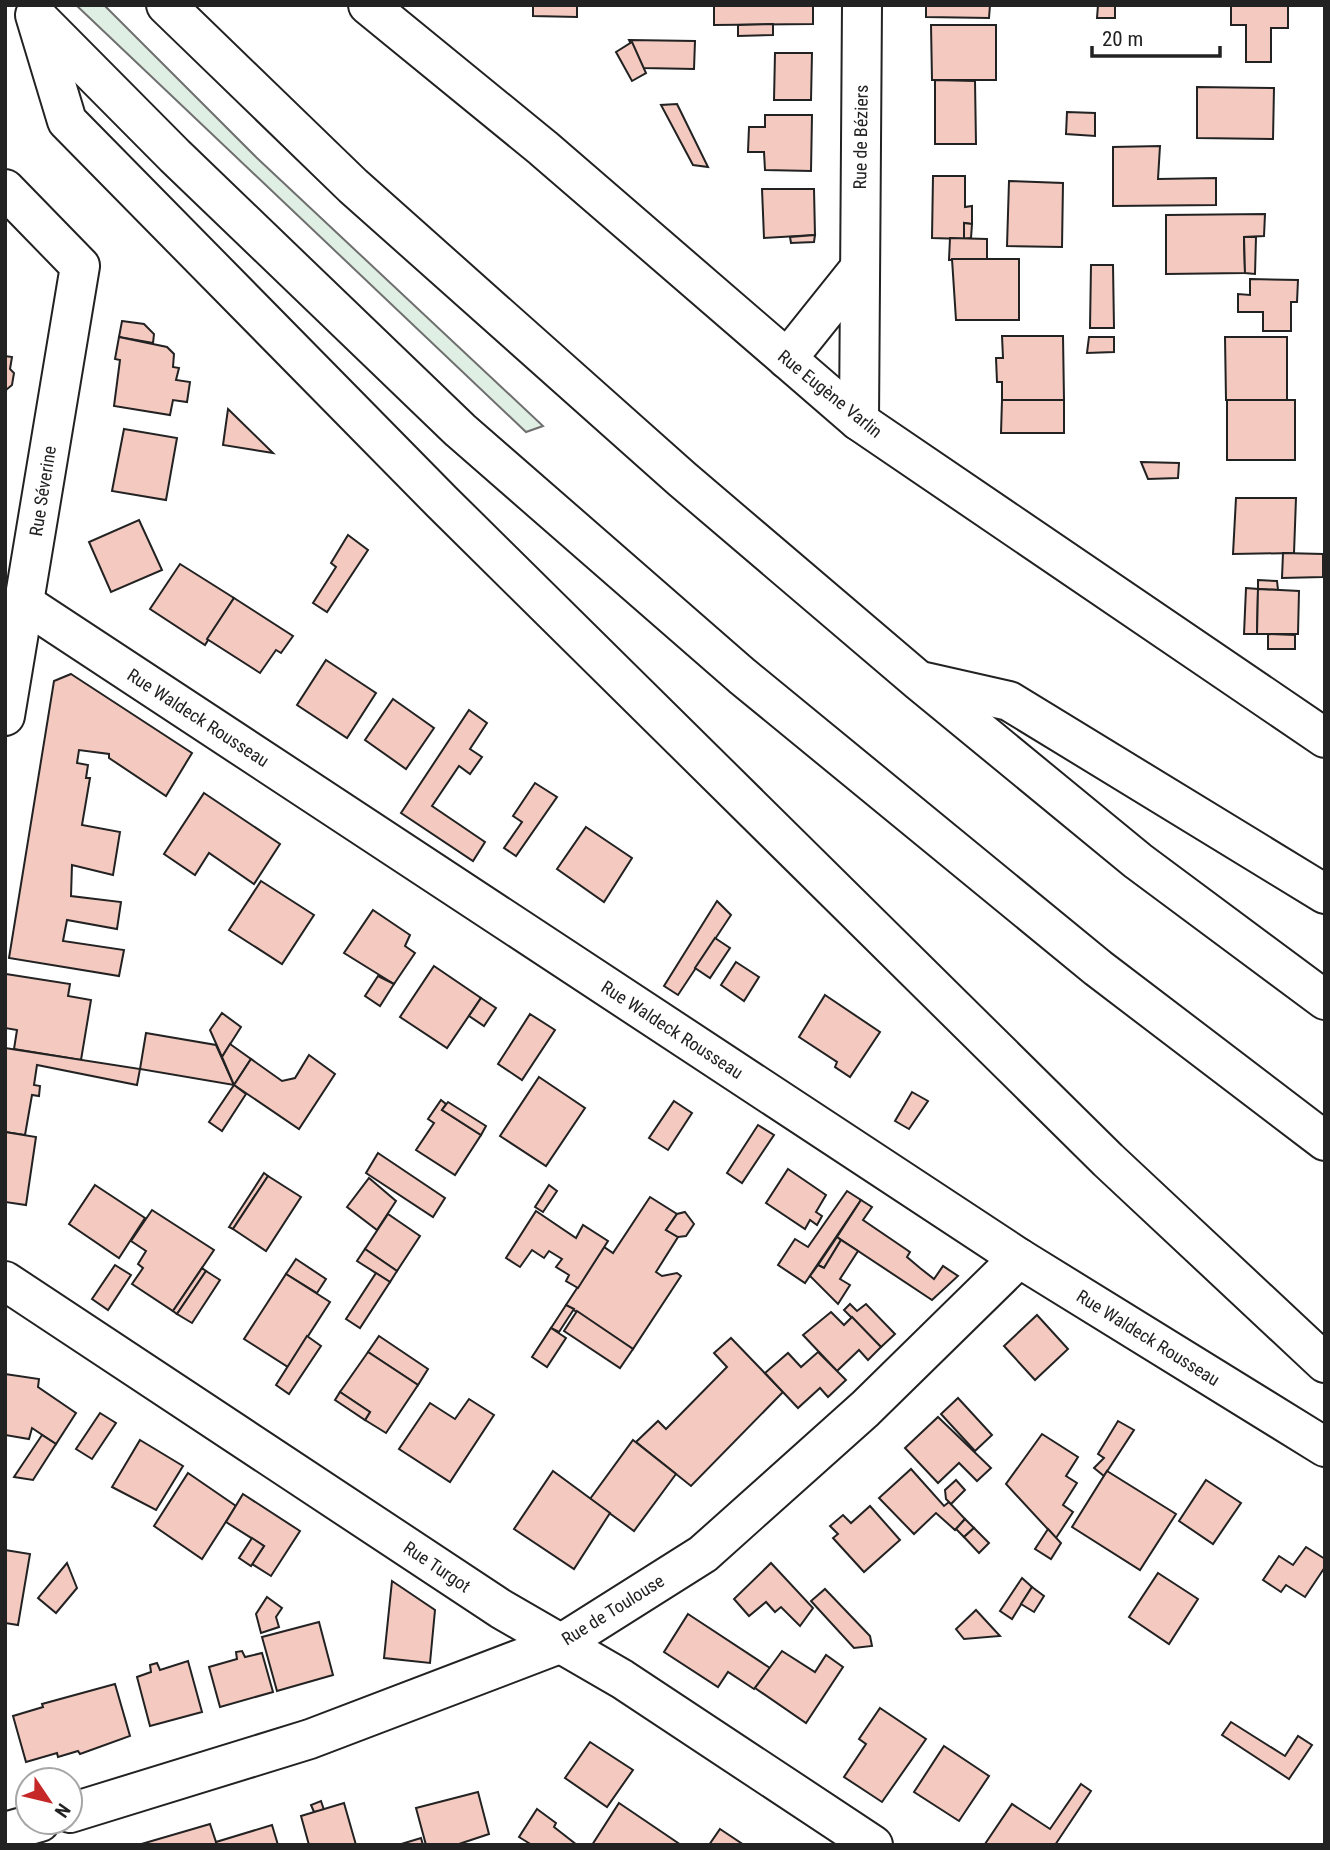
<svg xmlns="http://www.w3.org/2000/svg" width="1330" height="1850" viewBox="0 0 1330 1850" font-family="'Roboto Condensed',sans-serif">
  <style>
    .green { fill: #e0efe3; stroke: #6f6f6f; stroke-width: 2 }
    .building { fill: #f3c9c0; stroke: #222; stroke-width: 2 }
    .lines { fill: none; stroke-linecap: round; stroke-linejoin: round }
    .minor-casing { stroke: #222; stroke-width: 42 }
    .highway-casing { stroke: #222; stroke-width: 42 }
    .minor { stroke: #fff; stroke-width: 38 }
    .highway { stroke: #fff; stroke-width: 38 }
    .labels { text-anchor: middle; stroke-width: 5; stroke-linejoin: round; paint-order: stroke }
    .street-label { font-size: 18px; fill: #222; stroke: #fff }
  </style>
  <rect width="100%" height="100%" fill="#fff"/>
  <!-- green -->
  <polygon class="green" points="76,5 104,5 257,158 543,426 526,432"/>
  <!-- building -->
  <g class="building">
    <polygon points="533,5 577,5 577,17 533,16"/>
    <polygon points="714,5 813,5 813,24 714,25"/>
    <polygon points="926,5 990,5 989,18 926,17"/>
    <polygon points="1098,5 1115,5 1115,18 1097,18"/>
    <polygon points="1231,5 1288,5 1288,28 1271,28 1271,62 1246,62 1246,25 1231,25"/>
    <polygon points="773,24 773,35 738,36 738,25"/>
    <polygon points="931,25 996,25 996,80 932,80"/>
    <polygon points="629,40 695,41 694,69 643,68"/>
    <polygon points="632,42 646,73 632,81 616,52"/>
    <polygon points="775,53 812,53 811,100 774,100"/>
    <polygon points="935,80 975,81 976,144 935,144"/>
    <polygon points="1197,87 1274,88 1273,139 1197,138"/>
    <polygon points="677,104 708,167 693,165 661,105"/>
    <polygon points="1067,112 1095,113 1095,136 1066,134"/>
    <polygon points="765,115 812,115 811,171 765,170 764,152 748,152 749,127 765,127"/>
    <polygon points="1160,146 1158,179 1216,178 1216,205 1113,206 1113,147"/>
    <polygon points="933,176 965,176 965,207 972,206 972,224 964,223 964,239 932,238"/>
    <polygon points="1009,181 1063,183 1062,247 1007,246"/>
    <polygon points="762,189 814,189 815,235 764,238"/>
    <polygon points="1265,214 1264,236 1244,237 1245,273 1166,274 1166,215"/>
    <polygon points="964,223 972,224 971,238 964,239"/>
    <polygon points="815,235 814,242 791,243 790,237"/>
    <polygon points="1244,237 1256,237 1255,274 1245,273"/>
    <polygon points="950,238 987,239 987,259 949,260"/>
    <polygon points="952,259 1019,259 1019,320 956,320"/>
    <polygon points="1091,265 1113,265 1114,328 1090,328"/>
    <polygon points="1250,279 1298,280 1297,302 1291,302 1291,331 1263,331 1263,312 1238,312 1238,294 1250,295"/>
    <polygon points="122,321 144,324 154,334 153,343 119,337"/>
    <polygon points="1002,336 1063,336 1064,400 1002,400 1002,382 997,382 996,358 1003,358"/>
    <polygon points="119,337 167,347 174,354 173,367 179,368 176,380 190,382 187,402 173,400 170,415 114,406 120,360 115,359"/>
    <polygon points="1089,337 1114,337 1114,352 1087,353"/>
    <polygon points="1225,337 1287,337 1287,400 1226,400"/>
    <polygon points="5,356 12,357 10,369 14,373 12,385 6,390"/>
    <polygon points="1002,400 1064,400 1064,433 1001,433"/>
    <rect x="1227" y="400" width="68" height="60"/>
    <polygon points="228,409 273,453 223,445"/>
    <polygon points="124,429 177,438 166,500 112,491"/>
    <polygon points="1141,462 1179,463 1178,478 1148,479"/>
    <polygon points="1236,498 1296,498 1294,553 1233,554"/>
    <polygon points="139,520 162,570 111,592 89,542"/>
    <polygon points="348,535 368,550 327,612 313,603 336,567 331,563"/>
    <polygon points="1283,553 1323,554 1323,577 1282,578"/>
    <polygon points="180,564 234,598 205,645 150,609"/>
    <polygon points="1258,580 1277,581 1278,590 1258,589"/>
    <polygon points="1246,588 1258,589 1257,634 1244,634"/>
    <polygon points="1258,589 1299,591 1298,634 1257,634"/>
    <polygon points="234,598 293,636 281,653 276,650 260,673 207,639"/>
    <polygon points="1268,634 1295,635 1295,649 1268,649"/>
    <polygon points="326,660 376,693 347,738 297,705"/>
    <polygon points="71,674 192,753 166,796 109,758 109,754 79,750 77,763 88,765 86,778 90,778 82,825 120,832 113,875 72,865 71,896 121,902 117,929 67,920 63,941 124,950 119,976 9,958 54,681"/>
    <polygon points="393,699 434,728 406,769 365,740"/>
    <polygon points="469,710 487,723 470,749 482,757 470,774 459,766 432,806 485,842 473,861 401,813"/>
    <polygon points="535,783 557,797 516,856 504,848 522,822 513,816"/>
    <polygon points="204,793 280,844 254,884 209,853 195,875 164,854"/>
    <polygon points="586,827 632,858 604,902 557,869"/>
    <polygon points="261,881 314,915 282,964 229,930"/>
    <polygon points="717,901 731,915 678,995 664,986"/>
    <polygon points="373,910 410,935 405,946 415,953 394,984 344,953"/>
    <polygon points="715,938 730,948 710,978 695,968"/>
    <polygon points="736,962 759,977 744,1001 721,985"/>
    <polygon points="434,966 481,998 447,1048 400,1017"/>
    <polygon points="6,974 70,984 68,996 91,1000 81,1060 14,1049 17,1030 5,1028"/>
    <polygon points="378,976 394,984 380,1006 365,996"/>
    <polygon points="825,995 880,1032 850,1077 835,1067 837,1062 799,1037"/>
    <polygon points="481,998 496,1008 484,1026 469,1016"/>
    <polygon points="222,1013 241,1027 222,1057 210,1030"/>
    <polygon points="530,1014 555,1030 522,1080 498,1064"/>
    <polygon points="146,1033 216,1045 234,1085 140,1069"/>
    <polygon points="230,1044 251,1059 234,1085 222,1057"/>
    <polygon points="5,1048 140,1069 137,1085 37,1065 34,1085 40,1086 39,1096 32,1095 25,1135 5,1132"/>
    <polygon points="309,1055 335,1074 299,1129 234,1085 251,1059 282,1081 295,1078"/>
    <polygon points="539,1077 585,1108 546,1166 500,1136"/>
    <polygon points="234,1085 246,1094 222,1131 209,1122"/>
    <polygon points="912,1092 928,1101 909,1129 895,1121"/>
    <polygon points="441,1100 446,1104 442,1110 481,1135 455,1175 416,1150 434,1123 428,1119"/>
    <polygon points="674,1101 692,1113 668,1150 649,1138"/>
    <polygon points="448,1102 486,1126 481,1135 442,1110"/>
    <polygon points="758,1125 774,1135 742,1183 727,1173"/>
    <polygon points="5,1132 36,1137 26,1205 5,1202"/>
    <polygon points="378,1153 445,1198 433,1217 366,1173"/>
    <polygon points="788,1169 826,1195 816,1212 822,1216 817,1225 810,1220 805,1229 766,1203"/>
    <polygon points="264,1173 268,1176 233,1229 229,1227"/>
    <polygon points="268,1176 301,1197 266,1251 233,1229"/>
    <polygon points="369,1178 396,1201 377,1230 347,1207"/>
    <polygon points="95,1185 145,1218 119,1258 69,1224"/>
    <polygon points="549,1185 557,1191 543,1212 535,1207"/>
    <polygon points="847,1191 861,1200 805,1283 778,1265 795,1239 808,1247"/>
    <polygon points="650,1197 677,1214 666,1230 678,1237 656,1272 662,1276 677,1273 681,1276 633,1349 566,1305 604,1247 613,1253"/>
    <polygon points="861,1200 872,1207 863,1220 910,1252 907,1257 920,1268 934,1279 943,1266 958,1276 932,1300 837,1237"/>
    <polygon points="152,1210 214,1250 173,1311 132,1284 143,1268 138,1264 146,1251 131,1241"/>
    <polygon points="536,1211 576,1238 583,1225 608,1241 578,1288 566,1281 569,1275 556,1267 562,1259 549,1251 544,1258 532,1250 520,1267 506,1258"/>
    <polygon points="685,1212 694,1224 686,1236 678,1237 666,1230 677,1214"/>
    <polygon points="388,1214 420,1236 397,1271 365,1249"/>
    <polygon points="837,1237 841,1240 824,1268 818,1265"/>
    <polygon points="841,1240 858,1251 840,1279 850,1285 838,1304 810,1276 818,1265 824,1268"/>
    <polygon points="365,1249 397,1271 390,1282 357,1261"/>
    <polygon points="296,1259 326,1279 317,1293 286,1274"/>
    <polygon points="115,1265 131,1275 108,1310 92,1299"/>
    <polygon points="202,1268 206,1271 177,1314 173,1311"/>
    <polygon points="206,1271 220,1280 192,1323 177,1314"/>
    <polygon points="376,1273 390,1282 360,1328 346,1319"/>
    <polygon points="286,1274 330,1302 288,1367 244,1339"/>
    <polygon points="850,1304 857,1311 866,1304 895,1334 881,1347 844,1310"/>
    <polygon points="566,1305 574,1309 559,1332 551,1328"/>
    <polygon points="577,1311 633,1349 620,1368 564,1331"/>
    <polygon points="831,1312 844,1325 852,1317 881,1347 868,1360 859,1350 837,1371 803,1335"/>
    <polygon points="1037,1315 1068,1349 1035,1380 1004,1346"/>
    <polygon points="551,1328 566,1338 547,1367 532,1357"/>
    <polygon points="307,1336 321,1346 289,1394 276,1385"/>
    <polygon points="379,1336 428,1369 418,1385 368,1352"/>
    <polygon points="731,1338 783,1392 691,1486 636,1442 658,1421 666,1429 727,1367 714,1353"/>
    <polygon points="368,1352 418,1385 386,1433 365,1420 370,1412 340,1392"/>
    <polygon points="818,1352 846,1380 828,1397 820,1388 798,1408 765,1373 788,1353 801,1367"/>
    <polygon points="5,1374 39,1379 38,1387 76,1413 56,1444 32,1428 29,1439 5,1435"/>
    <polygon points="340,1392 370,1412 365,1420 335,1400"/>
    <polygon points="958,1398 992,1435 975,1451 941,1414"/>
    <polygon points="469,1399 494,1415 450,1482 399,1449 430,1403 455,1419"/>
    <polygon points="100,1413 116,1423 92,1459 76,1449"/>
    <polygon points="938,1417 991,1468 977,1481 959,1463 938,1483 905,1448"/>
    <polygon points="1118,1421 1134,1430 1104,1476 1094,1468 1104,1458 1098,1454"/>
    <polygon points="1042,1434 1078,1457 1066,1476 1077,1483 1063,1505 1073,1512 1056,1538 1006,1484"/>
    <polygon points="42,1435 56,1444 33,1480 14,1477"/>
    <polygon points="140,1440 183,1466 156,1510 112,1487"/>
    <polygon points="633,1440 676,1474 634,1531 590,1499"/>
    <polygon points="911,1469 944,1506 949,1502 965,1519 955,1530 936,1513 914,1534 879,1498"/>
    <polygon points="553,1471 610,1513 574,1569 514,1529"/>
    <polygon points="1107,1471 1176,1514 1140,1570 1072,1527"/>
    <polygon points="188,1473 236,1506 202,1559 154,1526"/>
    <polygon points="956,1480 965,1490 951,1504 946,1499 945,1490"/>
    <polygon points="1206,1480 1241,1503 1213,1544 1179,1521"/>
    <polygon points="243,1494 300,1531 271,1576 252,1564 264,1546 226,1522"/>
    <polygon points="870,1506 900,1540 864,1572 833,1538 838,1534 830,1526 843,1515 851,1523"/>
    <polygon points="965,1519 974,1528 964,1537 956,1529"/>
    <polygon points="974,1528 989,1543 979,1553 964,1537"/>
    <polygon points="1048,1529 1061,1543 1051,1559 1035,1549"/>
    <polygon points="252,1538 264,1546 251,1566 239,1558"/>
    <polygon points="1306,1547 1325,1559 1325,1567 1305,1597 1286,1585 1281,1592 1263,1580 1279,1556 1293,1565"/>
    <polygon points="5,1550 30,1554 18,1625 5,1623"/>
    <polygon points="67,1563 77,1588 56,1613 38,1598"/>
    <polygon points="771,1563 813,1608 800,1626 781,1607 775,1612 766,1602 749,1616 734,1599"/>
    <polygon points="1158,1573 1198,1599 1169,1644 1129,1617"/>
    <polygon points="1022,1578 1032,1587 1012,1619 1000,1611"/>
    <polygon points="392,1581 435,1610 430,1663 384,1658"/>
    <polygon points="1032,1587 1044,1596 1034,1612 1021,1604"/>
    <polygon points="825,1589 870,1636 872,1646 854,1648 811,1601"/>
    <polygon points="267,1597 282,1608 276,1617 279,1627 261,1633 256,1614"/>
    <polygon points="976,1610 1000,1636 964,1639 956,1629"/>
    <polygon points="688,1614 770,1668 754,1689 728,1672 718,1687 664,1652"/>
    <polygon points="319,1622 333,1675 277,1691 262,1637"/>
    <polygon points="242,1651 245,1657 262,1653 273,1692 220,1707 209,1667 237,1659 236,1652"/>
    <polygon points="782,1651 815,1672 826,1655 843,1667 806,1723 755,1688"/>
    <polygon points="188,1661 202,1712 150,1726 137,1677 151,1672 150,1665 157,1663 160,1670"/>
    <polygon points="115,1684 130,1736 80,1754 78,1751 58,1757 57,1753 26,1762 13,1716 43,1707 42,1704"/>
    <polygon points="880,1708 926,1739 882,1802 844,1777 866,1744 859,1739"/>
    <polygon points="1231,1722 1285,1756 1298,1736 1312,1745 1289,1779 1222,1735"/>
    <polygon points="590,1742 633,1770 607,1807 565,1778"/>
    <polygon points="944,1746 989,1776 959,1821 914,1792"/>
    <polygon points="1081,1784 1091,1791 1055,1845 985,1844 1012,1804 1050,1829"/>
    <polygon points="478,1792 489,1834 456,1845 426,1845 416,1808"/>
    <polygon points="321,1801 324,1810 314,1812 311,1805"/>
    <polygon points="344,1803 356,1845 309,1845 301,1816"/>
    <polygon points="619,1803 681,1845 592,1845"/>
    <polygon points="537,1809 556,1823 554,1827 577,1845 532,1845 519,1837"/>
    <polygon points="210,1824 217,1845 138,1845"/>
    <polygon points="272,1825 278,1845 217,1845 216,1842"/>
    <polygon points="720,1829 744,1845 709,1845"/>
    <polygon points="421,1838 423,1845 398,1845"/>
  </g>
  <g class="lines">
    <defs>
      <g id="minor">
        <polyline points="368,5 543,148 859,421 1325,738"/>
        <polyline points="5,189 80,266 5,716"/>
        <polyline points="787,359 859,269"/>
        <polyline points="859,421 862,5"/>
        <polyline points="24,603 1019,1258 1325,1447"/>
        <polyline points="5,1281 501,1609 622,1679 873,1845"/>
        <polyline points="70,1813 310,1739 562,1643 703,1554 865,1409 1019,1258"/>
        <polyline points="5,1832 40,1822"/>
      </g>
      <g id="highway">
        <polyline points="166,5 353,186 682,479 919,681 1138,861 1325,1000"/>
        <polyline points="35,15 67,121 442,502 1108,1160 1325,1363"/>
        <polyline points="38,18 175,156 460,430 742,676 1098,968 1325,1141"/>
        <polyline points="925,682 1009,701 1325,894"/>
      </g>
    </defs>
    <!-- minor casing -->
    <use href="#minor" class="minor-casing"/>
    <!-- highway casing -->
    <use href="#highway" class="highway-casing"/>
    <!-- minor -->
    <use href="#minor" class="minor"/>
    <!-- highway -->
    <use href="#highway" class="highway"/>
  </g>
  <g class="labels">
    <!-- street labels -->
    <g class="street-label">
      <text transform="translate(861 137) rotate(-89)" y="6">Rue de Béziers</text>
      <text transform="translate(830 394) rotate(39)" y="6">Rue Eugène Varlin</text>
      <text transform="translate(43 491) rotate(-81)" y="6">Rue Séverine</text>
      <text transform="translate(198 718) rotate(33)" y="6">Rue Waldeck Rousseau</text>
      <text transform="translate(672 1030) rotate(33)" y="6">Rue Waldeck Rousseau</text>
      <text transform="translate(1148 1338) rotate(32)" y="6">Rue Waldeck Rousseau</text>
      <text transform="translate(437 1567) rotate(34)" y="6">Rue Turgot</text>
      <text transform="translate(613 1610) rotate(-32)" y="6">Rue de Toulouse</text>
    </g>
  </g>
  <!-- border -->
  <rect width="1330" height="1850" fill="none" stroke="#222222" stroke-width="14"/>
  <!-- north arrow -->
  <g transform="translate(49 1801) rotate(125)"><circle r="33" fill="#ffffff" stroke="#a7a7a7" stroke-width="2"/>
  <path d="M0-5L12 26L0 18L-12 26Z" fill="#c62828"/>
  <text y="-10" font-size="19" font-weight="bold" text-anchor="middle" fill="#222222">N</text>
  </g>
  <!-- scale -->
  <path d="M1092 46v10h128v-10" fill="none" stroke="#222222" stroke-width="3.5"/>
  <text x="1102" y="46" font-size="21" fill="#222222" stroke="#ffffff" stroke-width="5" paint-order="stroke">20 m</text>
</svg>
